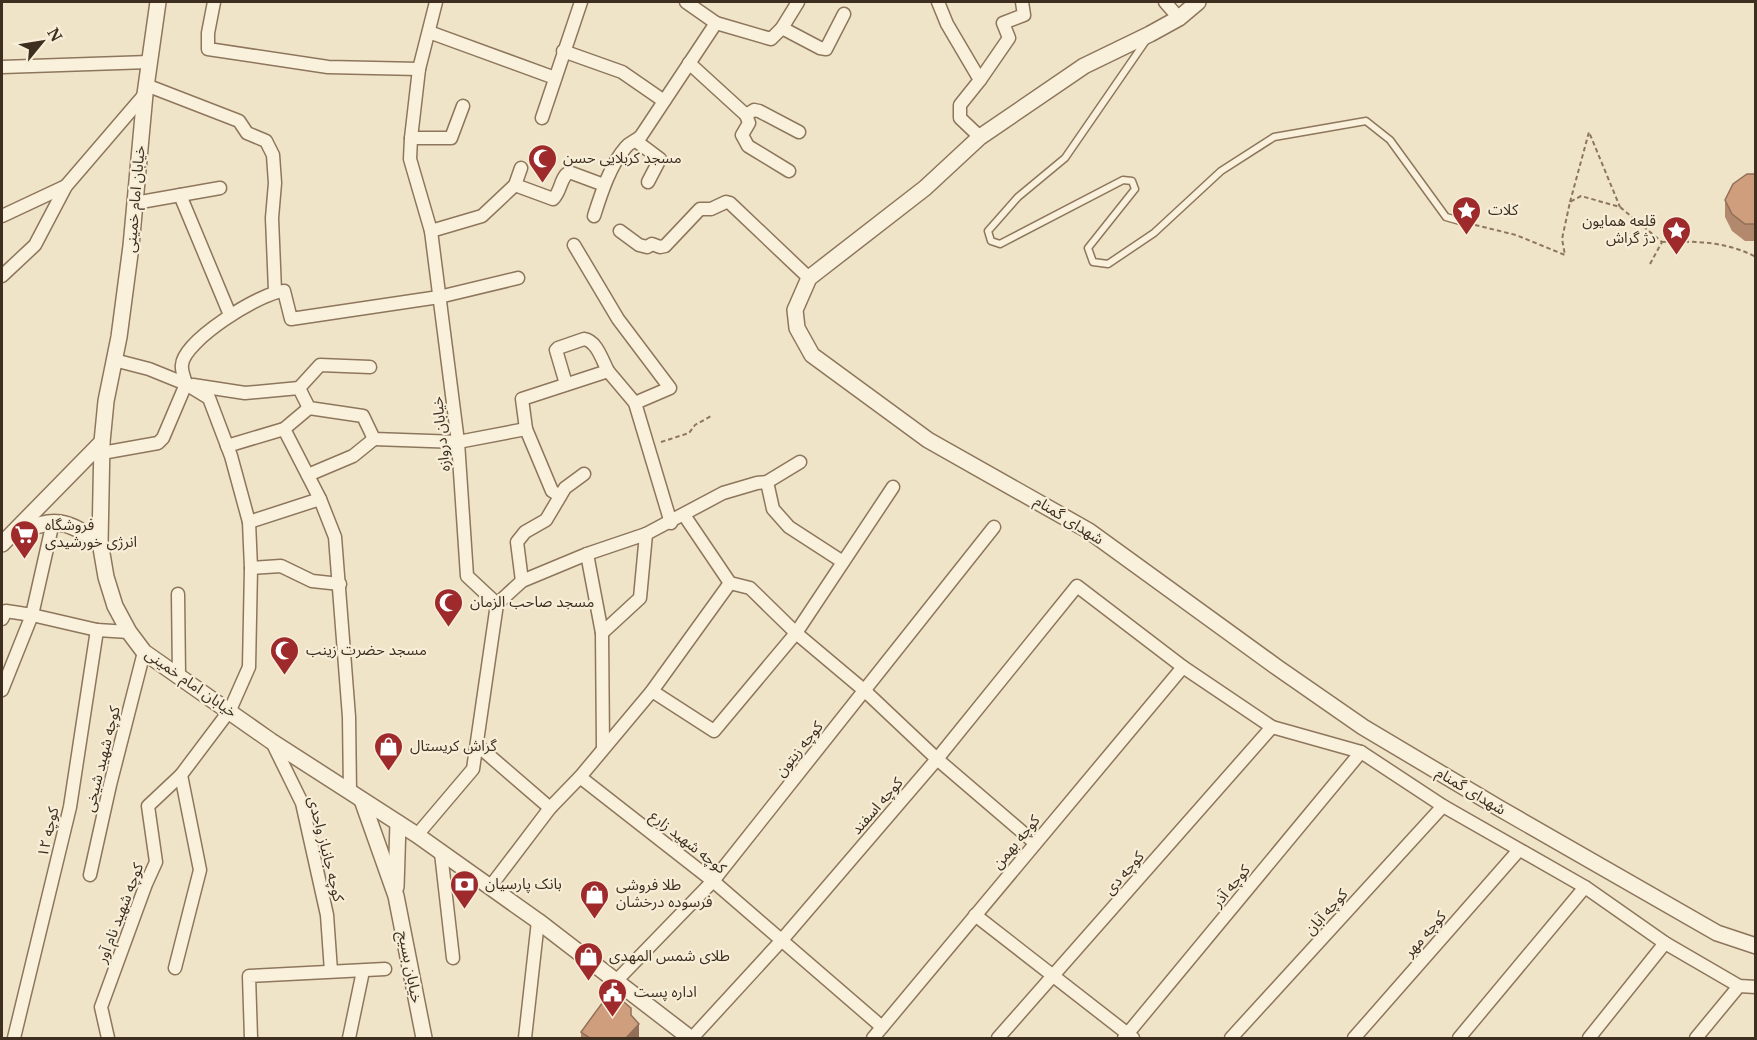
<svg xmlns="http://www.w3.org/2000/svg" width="1757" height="1040" viewBox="0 0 1757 1040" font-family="'Noto Serif','Noto Sans Arabic',serif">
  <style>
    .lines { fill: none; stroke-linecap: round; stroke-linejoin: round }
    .service-casing { stroke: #8d765c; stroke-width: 9 }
    .minor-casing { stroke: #8d765c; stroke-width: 15 }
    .tertiary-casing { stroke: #8d765c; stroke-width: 18 }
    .path { stroke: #8d765c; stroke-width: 2; stroke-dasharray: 4.5 3; stroke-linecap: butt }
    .service { stroke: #faf1dc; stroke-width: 6 }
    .minor { stroke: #faf1dc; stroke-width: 12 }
    .tertiary { stroke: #faf1dc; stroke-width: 15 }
    .wall { fill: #b2896c }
    .shaded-wall { fill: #916f58 }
    .building { fill: #cf9f7d; stroke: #916f58; stroke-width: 1.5 }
    .labels { text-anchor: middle; stroke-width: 4.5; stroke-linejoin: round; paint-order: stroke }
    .poi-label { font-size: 15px; fill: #3d2e20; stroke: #f7eed8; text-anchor: start }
    .street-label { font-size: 15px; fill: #3d2e20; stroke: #f7eed8 }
  </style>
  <rect width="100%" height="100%" fill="#f0e4c8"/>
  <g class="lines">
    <defs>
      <polyline id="service" points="1145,42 1065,158 1018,197 988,231 991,241 1000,244 1123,180 1132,181 1135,189 1088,248 1093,262 1108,264 1154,233 1221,171 1274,137 1366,121 1390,140 1446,217 1467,223"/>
      <g id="minor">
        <polyline points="214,2 208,33 208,49 328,67 419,69"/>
        <polyline points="686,2 716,23 771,39 782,28 820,48 826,49 844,14"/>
        <polyline points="938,2 947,24 980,80 960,105 960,118 980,137"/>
        <polyline points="1165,2 1179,18"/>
        <polyline points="782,28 798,2"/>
        <polyline points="429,32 555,78"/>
        <polyline points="563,51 622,72 664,101"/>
        <polyline points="689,63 746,115 749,123 742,135 748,146 789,171"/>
        <polyline points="2,67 149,62"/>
        <polyline points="980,80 1009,38 1003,23 1024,15 1022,2"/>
        <polyline points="146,85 239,121 247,133 266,141 273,155 275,183 272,218 275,291"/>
        <polyline points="746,115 754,110 759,111 799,132"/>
        <polyline points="542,118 581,2"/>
        <polyline points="411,138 451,138 463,106"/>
        <polyline points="636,141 660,159 648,182"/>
        <path d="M515,185l38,14c8,-7 7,-21 16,-27l35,13"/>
        <polyline points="180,195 230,315"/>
        <polyline points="135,203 220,188"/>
        <polyline points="2,216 66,186"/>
        <path d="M594,216c7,-22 16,-51 32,-69 4,-5 10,-6 15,-11l75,-113"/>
        <polyline points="431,231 482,216 515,185 521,168"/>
        <polyline points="620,231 639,245 647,247 652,244 660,247 665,246 700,209 711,209 726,202 730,203 809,278"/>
        <polyline points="574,245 618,319 670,388 635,403"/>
        <polyline points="2,276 35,245 66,186 145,94"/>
        <polyline points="114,360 149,369 186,384 209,398 231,456 249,522 251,568 249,667 230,710 181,775 200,870 175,968"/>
        <path d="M186,384c-1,-5 -5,-13 -4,-19 1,-24 79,-73 102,-74l7,28 148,-22 79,-19"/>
        <path d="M566,384l-10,-34 2,-2 26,-9c13,2 18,21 24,32"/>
        <polyline points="193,385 245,393 299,388 309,408 363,416 374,439 458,442 526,429"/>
        <polyline points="299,388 320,365 370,367"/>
        <polyline points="284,429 320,499 335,537 349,717 350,792"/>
        <polyline points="227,446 284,429 309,408"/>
        <polyline points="102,453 158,443 163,438 186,384"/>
        <polyline points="308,475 353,456 374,439"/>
        <polyline points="767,482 773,509 789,527 843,562"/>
        <polyline points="560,496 552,491 526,429 522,399 608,371 635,403 671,523"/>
        <polyline points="684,515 730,583 750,588 796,633 865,691 937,759 1035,843"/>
        <polyline points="249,522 320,499"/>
        <polyline points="587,554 602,633 603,747"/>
        <polyline points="251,568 281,566 312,581 340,584"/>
        <polyline points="522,581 517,542 525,532 546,520 565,488 584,474"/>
        <polyline points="178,594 179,676"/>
        <polyline points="497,604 522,581 587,554 646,534 723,493 757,483 767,482 800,462"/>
        <polyline points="2,619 6,611 32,615 97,630 129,632"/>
        <polyline points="602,633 640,598 646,534"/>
        <polyline points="2,690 32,615 53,522"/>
        <polyline points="652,691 714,731 796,633 893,487"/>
        <polyline points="272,742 302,803 327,915 331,971"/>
        <polyline points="477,745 550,808"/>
        <polyline points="580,777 652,691 730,583"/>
        <polyline points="417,835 473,769 497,604 467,576 458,442 431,231 410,159 411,138 419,69 436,2"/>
        <polyline points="441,853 453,958"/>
        <polyline points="90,875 110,785 144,652"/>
        <polyline points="490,887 550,808 580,777 713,881 882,1027"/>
        <polyline points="975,915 1133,1038"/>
        <polyline points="617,980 713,881 994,527"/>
        <polyline points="14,1038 70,807 97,630"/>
        <polyline points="108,1038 101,1007 146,884 156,862 148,806 181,775"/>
        <polyline points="251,1038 249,976 385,969"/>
        <polyline points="349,1038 363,971"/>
        <polyline points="525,1038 538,921"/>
        <polyline points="692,1038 781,941 937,759 1077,586 1183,667 1272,727 1361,752 1443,806 1585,887 1665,943 1739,986 1756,987"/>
        <polyline points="873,1038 1183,667"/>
        <polyline points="998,1038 1272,727"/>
        <polyline points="1124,1038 1361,752"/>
        <polyline points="1231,1038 1443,806"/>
        <polyline points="1354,1038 1519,850"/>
        <polyline points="1459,1038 1585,887"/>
        <polyline points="1589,1038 1665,943"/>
        <polyline points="1696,1038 1739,986"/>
      </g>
      <g id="tertiary">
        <polyline points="158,2 145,94 131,246 119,337 106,401 102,442 100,542 106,577 115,606 129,632 144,652 271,741 417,835 538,921 690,1038"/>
        <polyline points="1198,2 1179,18 1150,34 1084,66 980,137 925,188 809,278 795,310 797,328 812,355 928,440 1089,531 1278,668 1363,727 1499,808 1717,933 1756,946"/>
        <path d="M18,534c37,-19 48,-13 82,8"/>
        <polyline points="2,544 102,442"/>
        <polyline points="362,800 396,896 424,1038"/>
        <polyline points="396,887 398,823"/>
      </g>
    </defs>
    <!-- service casing -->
    <use href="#service" class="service-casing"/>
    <!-- minor casing -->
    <use href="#minor" class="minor-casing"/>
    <!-- tertiary casing -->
    <use href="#tertiary" class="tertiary-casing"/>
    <!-- path -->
    <g class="path">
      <polyline points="1570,202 1589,132 1620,207"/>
      <polyline points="1475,225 1516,235 1565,255 1562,239 1570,202 1581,196 1620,207 1662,242 1650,264"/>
      <path d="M1662,242c34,-1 63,-1 94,15"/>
      <polyline points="661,442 689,433 695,425 713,415"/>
    </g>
    <!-- service -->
    <use href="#service" class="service"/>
    <!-- minor -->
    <use href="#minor" class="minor"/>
    <!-- tertiary -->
    <use href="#tertiary" class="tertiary"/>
  </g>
  <!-- wall -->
  <g class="wall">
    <polygon points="1755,174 1755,241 1745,241 1732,231 1725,217 1725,200"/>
    <polygon points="631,1015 639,1038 581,1038 581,1032"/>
  </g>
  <!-- shaded-wall -->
  <polygon class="shaded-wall" points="639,1024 639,1038 626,1038"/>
  <!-- building -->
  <g class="building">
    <polygon points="1747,174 1755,174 1755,224 1745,224 1732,214 1725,200 1733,184"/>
    <polygon points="611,991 631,1008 631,1015 639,1024 626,1038 590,1038 581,1032"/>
  </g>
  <!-- icons -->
  <defs>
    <symbol id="mosque-pin" viewBox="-11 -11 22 30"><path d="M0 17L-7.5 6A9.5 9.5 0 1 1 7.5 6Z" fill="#9e2a2b" stroke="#f7eed8"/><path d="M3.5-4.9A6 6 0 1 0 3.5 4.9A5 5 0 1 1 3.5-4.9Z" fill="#fff"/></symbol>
    <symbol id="sight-pin" viewBox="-11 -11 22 30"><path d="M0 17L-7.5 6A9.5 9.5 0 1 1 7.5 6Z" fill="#9e2a2b" stroke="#f7eed8"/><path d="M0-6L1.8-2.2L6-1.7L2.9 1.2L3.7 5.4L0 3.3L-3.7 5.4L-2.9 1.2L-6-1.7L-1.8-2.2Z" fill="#fff"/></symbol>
    <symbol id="supermarket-pin" viewBox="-11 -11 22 30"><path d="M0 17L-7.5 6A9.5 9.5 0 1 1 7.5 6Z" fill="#9e2a2b" stroke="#f7eed8"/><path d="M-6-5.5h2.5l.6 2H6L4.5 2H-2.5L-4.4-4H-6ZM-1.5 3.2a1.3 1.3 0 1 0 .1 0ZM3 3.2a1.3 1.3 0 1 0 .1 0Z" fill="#fff"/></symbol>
    <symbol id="shop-pin" viewBox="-11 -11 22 30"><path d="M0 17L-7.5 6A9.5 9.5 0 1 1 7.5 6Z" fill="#9e2a2b" stroke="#f7eed8"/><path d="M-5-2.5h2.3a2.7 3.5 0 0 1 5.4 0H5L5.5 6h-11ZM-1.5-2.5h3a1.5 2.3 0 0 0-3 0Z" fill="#fff"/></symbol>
    <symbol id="bank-pin" viewBox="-11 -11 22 30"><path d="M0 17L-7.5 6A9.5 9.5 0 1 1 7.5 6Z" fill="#9e2a2b" stroke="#f7eed8"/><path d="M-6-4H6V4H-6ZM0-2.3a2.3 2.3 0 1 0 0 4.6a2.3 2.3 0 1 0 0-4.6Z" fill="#fff"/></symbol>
    <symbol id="civic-pin" viewBox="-11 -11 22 30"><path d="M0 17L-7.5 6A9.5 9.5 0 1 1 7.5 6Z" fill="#9e2a2b" stroke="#f7eed8"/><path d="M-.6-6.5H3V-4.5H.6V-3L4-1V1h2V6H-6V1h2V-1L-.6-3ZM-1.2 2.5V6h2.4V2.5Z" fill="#fff"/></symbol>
  </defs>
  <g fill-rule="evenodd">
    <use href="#mosque-pin" x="526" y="142" width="33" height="45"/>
    <use href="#sight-pin" x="1450" y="194" width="33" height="45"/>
    <use href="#sight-pin" x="1660" y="214" width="33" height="45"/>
    <use href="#supermarket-pin" x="8" y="518" width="33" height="45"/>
    <use href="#mosque-pin" x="432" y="586" width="33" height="45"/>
    <use href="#mosque-pin" x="268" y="634" width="33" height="45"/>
    <use href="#shop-pin" x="372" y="730" width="33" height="45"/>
    <use href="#bank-pin" x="448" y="868" width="33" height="45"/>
    <use href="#shop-pin" x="578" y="878" width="33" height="45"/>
    <use href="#shop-pin" x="572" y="940" width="33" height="45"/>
    <use href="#civic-pin" x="596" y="976" width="33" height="45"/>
  </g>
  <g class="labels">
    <!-- poi labels -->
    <g class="poi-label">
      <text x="563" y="163">مسجد کربلایی حسن</text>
      <text x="1488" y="215">کلات</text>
      <text x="1656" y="226" text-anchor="end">قلعه همایون<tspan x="1656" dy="17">دژ گراش</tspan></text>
      <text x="45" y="530">فروشگاه<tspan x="45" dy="17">انرژی خورشیدی</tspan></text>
      <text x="470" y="607">مسجد صاحب الزمان</text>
      <text x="306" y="655">مسجد حضرت زینب</text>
      <text x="410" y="751">گراش کریستال</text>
      <text x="485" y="889">بانک پارسیان</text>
      <text x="616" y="890">طلا فروشی<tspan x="616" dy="17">فرسوده درخشان</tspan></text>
      <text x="609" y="961">طلای شمس المهدی</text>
      <text x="634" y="997">اداره پست</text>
    </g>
    <!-- street labels -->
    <g class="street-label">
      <text transform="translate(135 199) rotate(-85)" y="5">خیابان امام خمینی</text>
      <text transform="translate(441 434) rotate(-96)" y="5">خیابان دروازه</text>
      <text transform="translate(1069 520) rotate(32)" y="5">شهدای گمنام</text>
      <text transform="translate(191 683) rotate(35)" y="5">خیابان امام خمینی</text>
      <text transform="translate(799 749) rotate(-51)" y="5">کوچه زیتون</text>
      <text transform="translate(102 759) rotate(-76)" y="5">کوچه شهید شیخی</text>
      <text transform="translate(1471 791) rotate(31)" y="5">شهدای گمنام</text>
      <text transform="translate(877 806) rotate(-49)" y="5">کوچه اسفند</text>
      <text transform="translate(48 832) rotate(-77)" y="5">کوچه ۱۲</text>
      <text transform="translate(688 842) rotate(38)" y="5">کوچه شهید زارع</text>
      <text transform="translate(1016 842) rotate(-50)" y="5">کوچه بهمن</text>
      <text transform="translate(326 849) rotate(76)" y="5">کوچه جانباز واحدی</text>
      <text transform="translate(1124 873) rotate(-49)" y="5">کوچه دی</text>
      <text transform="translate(1231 886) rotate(-50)" y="5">کوچه آذر</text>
      <text transform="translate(1326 912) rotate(-48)" y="5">کوچه آبان</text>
      <text transform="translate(120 913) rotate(-69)" y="5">کوچه شهید نام آور</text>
      <text transform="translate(1425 934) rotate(-49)" y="5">کوچه مهر</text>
      <text transform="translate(410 967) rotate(79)" y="5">خیابان بسیج</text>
    </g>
  </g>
  <!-- border -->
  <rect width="1757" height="1040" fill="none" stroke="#3d2e20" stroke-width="6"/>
  <!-- north arrow -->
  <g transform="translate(42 42) rotate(60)" stroke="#f7eed8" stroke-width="4.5" paint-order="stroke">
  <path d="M0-4.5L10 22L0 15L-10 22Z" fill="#3d2e20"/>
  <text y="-9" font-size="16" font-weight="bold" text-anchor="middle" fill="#3d2e20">N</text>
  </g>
</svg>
